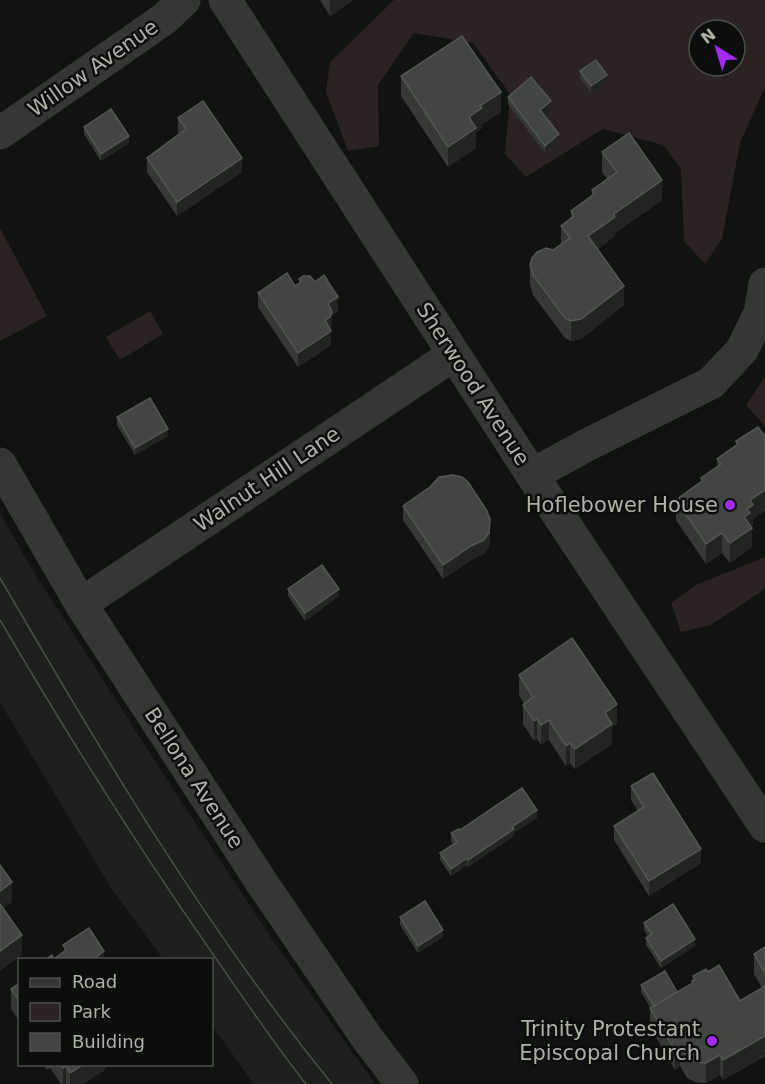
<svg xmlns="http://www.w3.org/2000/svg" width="765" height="1084" viewBox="0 0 765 1084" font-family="'DejaVu Sans',sans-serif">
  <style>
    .built { fill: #1d201d }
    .green { fill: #2b2222; fill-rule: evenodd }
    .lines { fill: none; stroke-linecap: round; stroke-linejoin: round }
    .minor { stroke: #333832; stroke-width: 33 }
    .tram { stroke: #4a4f47; stroke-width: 1.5 }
    .wall { fill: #353834 }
    .shaded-wall { fill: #212421 }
    .building { fill: #414640; stroke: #525750; stroke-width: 1.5 }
    .poi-dot { fill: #a42af2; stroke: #0c0e0c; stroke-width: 2 }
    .labels { text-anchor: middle; stroke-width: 5; stroke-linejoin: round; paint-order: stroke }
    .street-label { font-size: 21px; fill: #a9b4a3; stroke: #0c0e0c }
    .poi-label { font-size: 21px; fill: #a9b4a3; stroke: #0c0e0c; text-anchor: end }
  </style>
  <rect width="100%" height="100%" fill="#111311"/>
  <!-- built -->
  <polygon class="built" points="0,513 30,566 173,789 272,939 375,1084 254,1084 212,1026 212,960 163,959 111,888 0,702"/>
  <!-- green -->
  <g class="green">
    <path d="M394,0h371v87l-25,56 -18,96 -17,25 -21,-23 -3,-72 -18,-24 -60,-16 -77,48 -21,-23 5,-60 -37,-51 -59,-10 -36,52 1,61 -31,5 -22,-59 4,-30zM699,30h36v36h-36z"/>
    <polygon points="1,230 47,316 0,341 0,231"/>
    <polygon points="150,311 163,334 120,360 106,337"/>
    <polygon points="765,377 765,426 746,405"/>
    <polygon points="765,557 765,589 711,625 681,632 671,603 696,585"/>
  </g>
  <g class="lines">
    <!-- minor -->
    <g class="minor">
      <polyline points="225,0 532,475 765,826"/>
      <polyline points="0,133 164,19 184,0"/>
      <polyline points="0,464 81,604 260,880 367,1038 402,1084"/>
      <polyline points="532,475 585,446 711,383 742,350 760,313 765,284"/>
      <polyline points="81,604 453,355"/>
    </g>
    <!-- tram -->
    <g class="tram">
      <path d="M0,578c101,174 205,349 332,506"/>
      <path d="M0,620c65,111 134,221 208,327 32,46 63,93 98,137"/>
    </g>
  </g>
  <!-- wall -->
  <g class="wall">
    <polygon points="320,0 353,0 330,16"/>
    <polygon points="580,71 607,82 591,93 580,78"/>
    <polygon points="401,76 501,112 482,124 482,128 476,132 476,148 448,167 401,96"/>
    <polygon points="508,97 551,109 543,115 559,142 545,153 508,104"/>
    <polygon points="178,118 242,172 177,216 147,172 147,158 179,134 178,132"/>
    <polygon points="84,127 129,143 101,161 84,134"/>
    <polygon points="602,152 662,200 615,233 615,236 598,249 624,305 581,339 571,341 565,338 533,295 530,285 530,265 561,245 561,226 571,218 571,211 592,196 592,190 607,179 602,172"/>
    <polygon points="299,279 338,311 332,315 332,326 331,329 331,345 298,367 258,307 258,293 295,286 299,283"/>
    <polygon points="117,417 168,436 135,455 117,425"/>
    <polygon points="765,434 765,510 753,519 753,524 750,526 752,547 730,563 722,553 706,564 676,520 676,500 701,482 701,478 717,467 717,459 736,446 736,441"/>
    <polygon points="403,506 490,533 489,547 484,554 471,560 443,579 403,520"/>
    <polygon points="288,589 339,596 305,621 288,596"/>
    <polygon points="519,675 617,724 612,727 612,744 575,769 570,763 566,766 549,740 541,745 537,739 534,741 523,724 523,705 524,704 519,695"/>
    <polygon points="631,786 701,863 649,896 614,840 614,826 638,811 631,800"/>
    <polygon points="537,818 514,833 514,836 468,867 467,865 451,876 440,860 440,853 453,844 451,841 451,833 460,830"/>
    <polygon points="400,917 443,937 418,953 400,925"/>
    <polygon points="644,923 695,946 661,968 646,945 646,938 648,937 644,930"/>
    <polygon points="765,947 765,1056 723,1080 720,1075 706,1083 695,1082 687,1078 680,1066 675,1070 650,1027 650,1007 641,992 641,985 677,992 692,983 693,976 708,972 740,1001 762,988 754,974 754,954"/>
    <polygon points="20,983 20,1022 11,1009 11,989"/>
    <polygon points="43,1065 106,1065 106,1069 83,1084 61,1084 50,1068 47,1070"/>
  </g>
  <!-- shaded-wall -->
  <g class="shaded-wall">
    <polygon points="330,0 353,0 330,16"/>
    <polygon points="607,75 607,82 591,93 591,86"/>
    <polygon points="501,92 501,112 482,124 482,128 476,132 476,148 448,167 448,147 469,117 480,106"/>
    <polygon points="551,101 551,109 540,117 540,110"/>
    <polygon points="559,134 559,142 545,153 545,146"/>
    <polygon points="129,136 129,143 101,161 101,154"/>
    <polygon points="242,158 242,172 177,216 177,202"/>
    <polygon points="662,180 662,200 615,233 615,236 588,256 588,236 614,214"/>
    <polygon points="624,286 624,305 581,339 571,341 571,321"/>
    <polygon points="338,297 338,311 332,315 332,326 330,331 325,320 328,303"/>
    <polygon points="331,331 331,345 298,367 298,353"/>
    <polygon points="168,429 168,436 135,455 135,448"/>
    <polygon points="765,490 765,510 753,519 753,524 750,526 752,528 752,547 730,563 730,543 744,517 750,500"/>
    <polygon points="490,519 489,547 484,554 471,560 443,579 443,565"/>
    <polygon points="722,533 722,553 706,564 706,544"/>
    <polygon points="339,589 339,596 305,621 305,613"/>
    <polygon points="617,704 617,724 612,727 612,744 575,769 575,749 605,713"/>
    <polygon points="537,719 537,739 534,741 534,721"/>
    <polygon points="549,720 549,740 541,745 541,725"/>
    <polygon points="570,743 570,763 566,766 566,746"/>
    <polygon points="537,810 537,818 514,833 514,836 468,867 468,860 512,827"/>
    <polygon points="701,849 701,863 649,896 649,881"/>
    <polygon points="467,858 467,865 451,876 451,869"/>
    <polygon points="12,882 12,902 0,911 0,891"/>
    <polygon points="443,930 443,937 418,953 418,946"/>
    <polygon points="22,935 22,955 0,971 0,951"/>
    <polygon points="695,939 695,946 661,968 661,961"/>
    <polygon points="104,951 104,960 92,960"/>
    <polygon points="765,1036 765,1055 723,1080 723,1060"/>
    <polygon points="680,1047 680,1066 675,1070 675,1050"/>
    <polygon points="720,1055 720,1075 706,1083 706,1063"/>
    <polygon points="83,1065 106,1065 106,1069 83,1084 70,1084 70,1073"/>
    <polygon points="66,1066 66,1084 63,1084 63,1068"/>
  </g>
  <!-- building -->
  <g class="building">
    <polygon points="462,36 501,92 480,106 482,108 469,117 476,128 448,147 401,76"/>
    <polygon points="596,60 607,75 591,86 580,71"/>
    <polygon points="531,77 551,101 540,110 559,134 545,146 508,97"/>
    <polygon points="203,101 242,158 177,202 147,158 186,129 178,118"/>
    <polygon points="111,109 129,136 101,154 84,127"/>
    <polygon points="629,133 662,180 614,214 615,217 588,236 624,286 581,319 571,321 565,318 533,275 530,265 532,258 537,252 546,248 553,250 570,238 561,226 574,216 571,211 594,194 592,190 617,172 602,152"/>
    <polygon points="287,273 295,286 301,282 299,279 303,276 310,276 315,282 324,275 338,297 328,303 332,312 330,317 325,320 331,331 298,353 258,293"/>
    <polygon points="150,398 168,429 135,448 117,417"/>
    <polygon points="758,427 764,435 765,434 765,490 750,500 753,505 747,509 750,513 744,517 752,528 730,543 722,533 706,544 676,500 702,481 701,478 721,464 717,459 738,444 736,441"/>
    <polygon points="453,475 462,477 468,482 487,511 490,519 489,533 484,540 471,546 443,565 403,506 430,487 439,477"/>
    <polygon points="322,565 339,589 305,613 288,589"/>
    <polygon points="572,638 617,704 605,713 612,724 575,749 570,743 566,746 549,720 541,725 537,719 534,721 523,705 533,697 519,675"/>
    <polygon points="653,773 701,849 649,881 614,826 644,807 631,786"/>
    <polygon points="522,788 537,810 512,827 514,829 468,860 467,858 451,869 440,853 457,842 451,833 459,829 460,830"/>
    <polygon points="0,865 12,882 0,891"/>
    <polygon points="425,901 443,930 418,946 400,917"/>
    <polygon points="0,904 22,935 0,951"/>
    <polygon points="673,904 695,939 661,961 646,938 652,934 644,923"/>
    <polygon points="89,928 104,951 92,960 45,960 52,955 54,959 66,950 63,945"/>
    <polygon points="765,947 765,973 754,954"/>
    <polygon points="719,965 740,1001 765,986 765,1036 723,1060 720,1055 706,1063 695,1062 687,1058 680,1047 675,1050 650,1008 693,983 692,981 695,980 693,976 706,969 708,972"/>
    <polygon points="665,971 677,992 654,1006 641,985"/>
    <polygon points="20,983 20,1002 11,989"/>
    <polygon points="61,1065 83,1065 70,1073 66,1066 63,1068"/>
  </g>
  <!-- markers -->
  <g class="poi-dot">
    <circle cx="730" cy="505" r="6"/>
    <circle cx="712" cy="1041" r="6"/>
  </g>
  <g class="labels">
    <!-- street labels -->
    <g class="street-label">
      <text transform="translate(93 68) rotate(-35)" y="7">Willow Avenue</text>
      <text transform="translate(473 384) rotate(57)" y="7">Sherwood Avenue</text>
      <text transform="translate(267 479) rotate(-34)" y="7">Walnut Hill Lane</text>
      <text transform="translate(194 778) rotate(57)" y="7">Bellona Avenue</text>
    </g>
    <!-- poi labels -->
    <g class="poi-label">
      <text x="718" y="512">Hoflebower House</text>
      <text x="700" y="1036">Trinity Protestant<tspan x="700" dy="24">Episcopal Church</tspan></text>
    </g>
  </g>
  <!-- legend -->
  <rect x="18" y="958" width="195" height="108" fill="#0c0e0c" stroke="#4b5048" stroke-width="1.5"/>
  <rect x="30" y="978" width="30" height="9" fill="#333832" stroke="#4b5048" stroke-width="1.5"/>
  <text x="72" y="988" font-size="18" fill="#a9b4a3">Road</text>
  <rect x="30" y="1003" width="30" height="18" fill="#2b2222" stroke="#4b5048" stroke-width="1.5"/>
  <text x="72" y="1018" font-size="18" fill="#a9b4a3">Park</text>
  <rect x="30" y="1033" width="30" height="18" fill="#414640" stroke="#4b5048" stroke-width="1.5"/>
  <text x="72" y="1048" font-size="18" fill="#a9b4a3">Building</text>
  <!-- north arrow -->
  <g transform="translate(717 48) rotate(323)"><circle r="28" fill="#0c0e0c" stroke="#4b5048" stroke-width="1.5"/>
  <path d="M0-4.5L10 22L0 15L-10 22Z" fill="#a42af2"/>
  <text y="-9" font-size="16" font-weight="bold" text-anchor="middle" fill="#a9b4a3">N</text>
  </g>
</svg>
